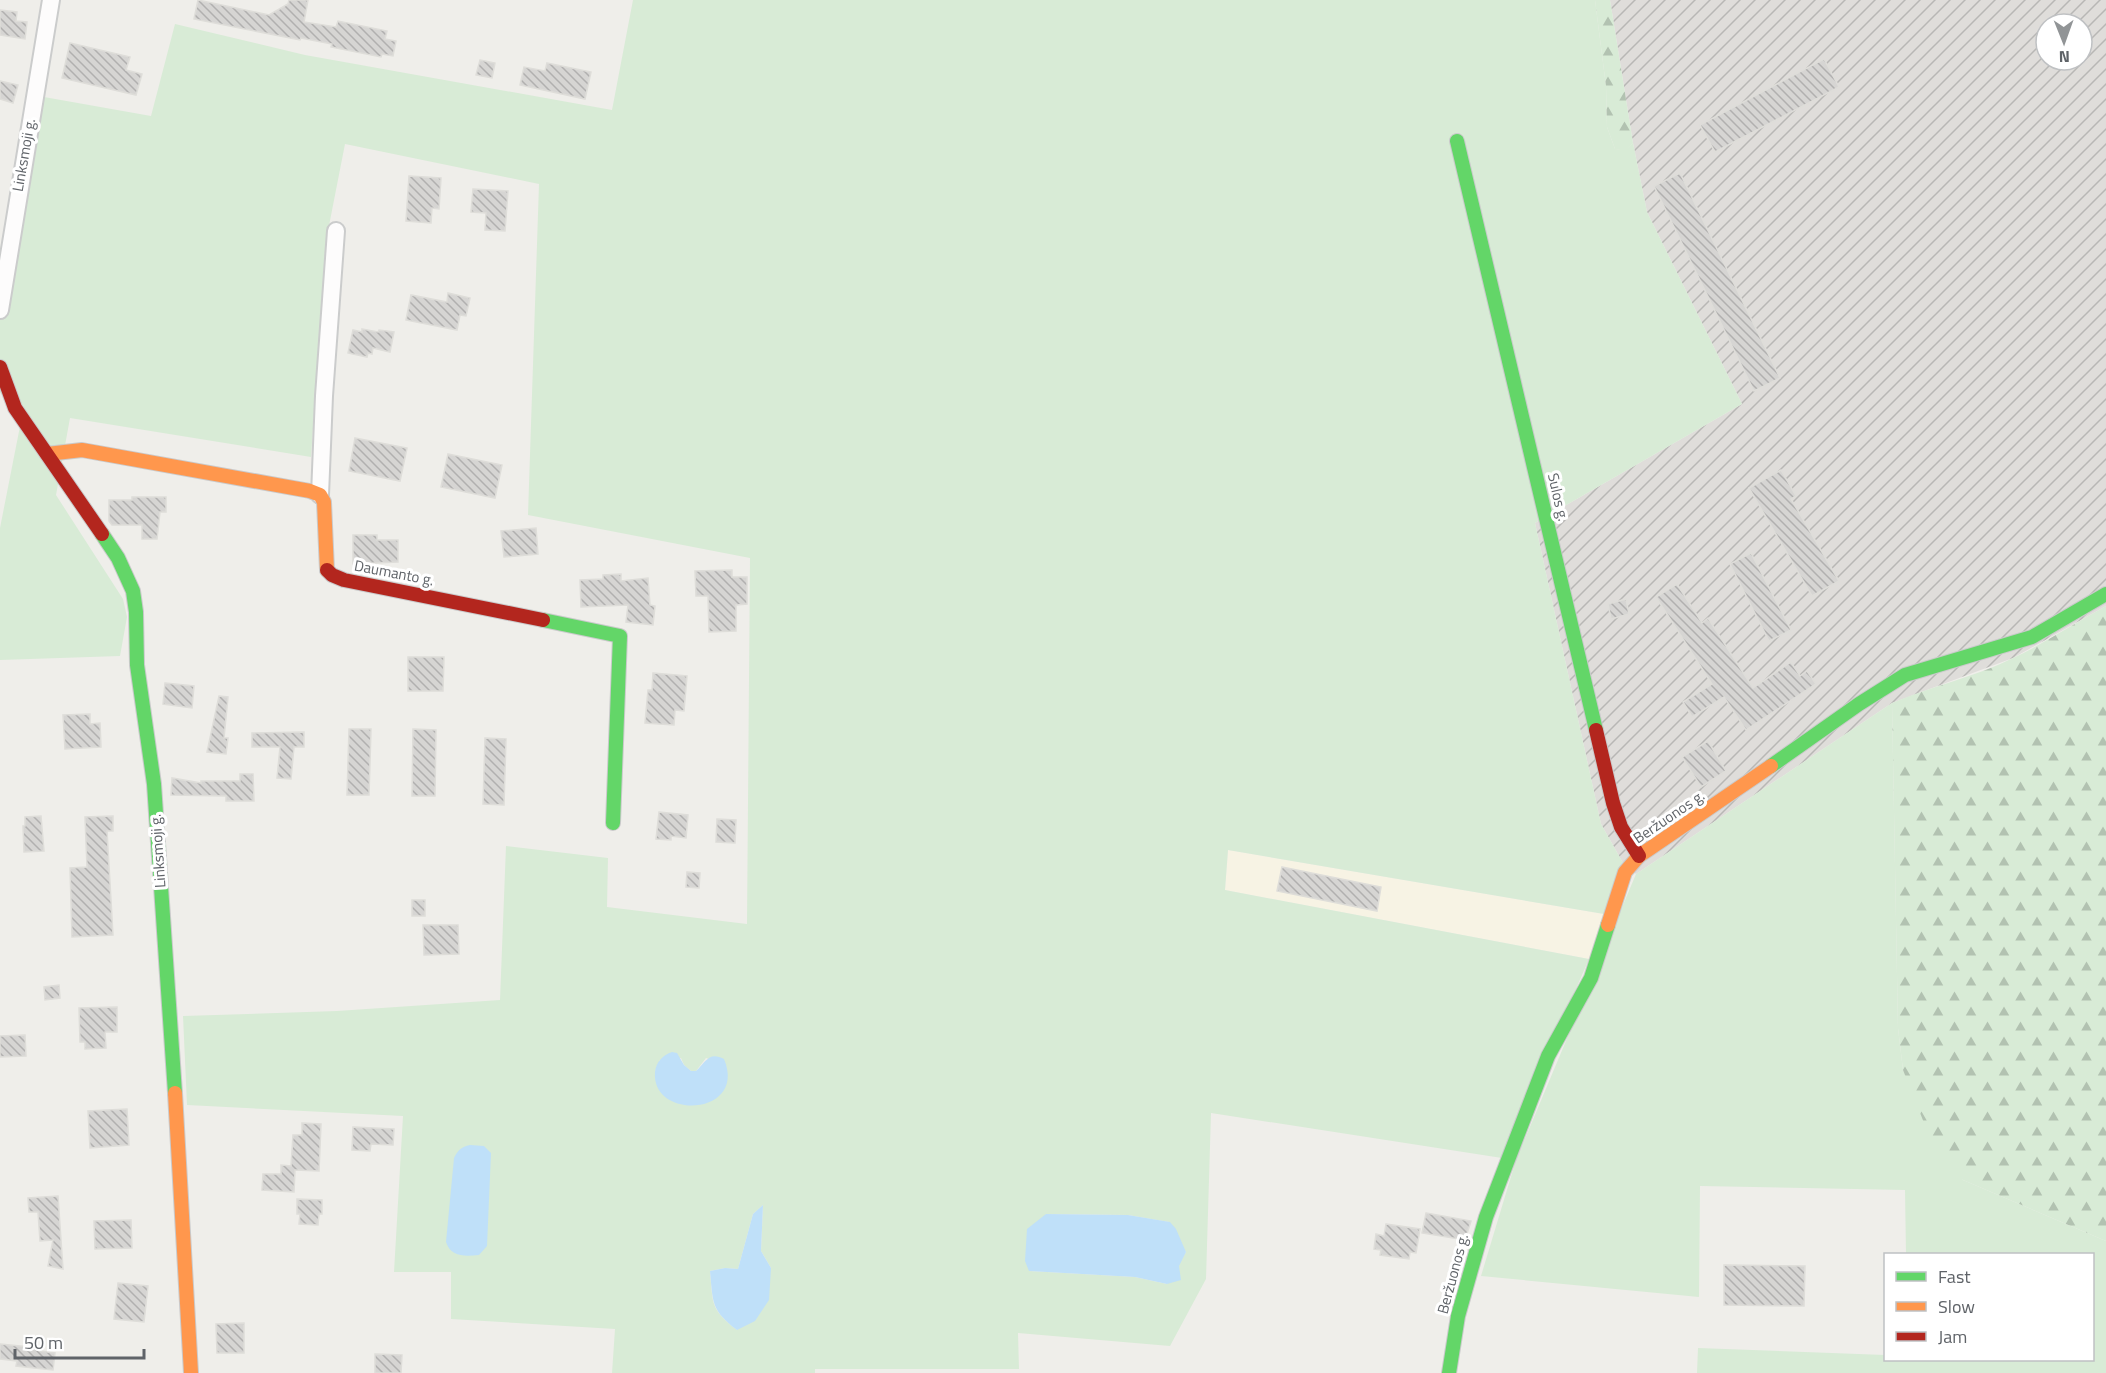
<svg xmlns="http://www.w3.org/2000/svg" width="2106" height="1373" viewBox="0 0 2106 1373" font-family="'Titillium Web',sans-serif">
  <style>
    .commercial { fill: #f7f3e4 }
    .industrial { fill: url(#industrial-furrows); fill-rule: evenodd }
    .green { fill: #d8ebd6; fill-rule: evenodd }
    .forest { fill: url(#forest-firs) }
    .water { fill: #bfe0f9 }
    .building { fill: url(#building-back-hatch); stroke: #deddd9; stroke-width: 1.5 }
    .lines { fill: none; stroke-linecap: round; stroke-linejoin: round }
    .street-casing { stroke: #cbcccc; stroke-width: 20 }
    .fast-casing { stroke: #cacacb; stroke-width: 16 }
    .slow-casing { stroke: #cacacb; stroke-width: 16 }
    .jam-casing { stroke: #cacacb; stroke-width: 16 }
    .street { stroke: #fdfcfc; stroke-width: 16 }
    .fast { stroke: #63d668; stroke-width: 14 }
    .slow { stroke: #ff974d; stroke-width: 14 }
    .jam { stroke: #b3261e; stroke-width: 14 }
    .labels { text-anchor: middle; stroke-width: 6; stroke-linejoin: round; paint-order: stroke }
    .street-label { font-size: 15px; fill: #5f6368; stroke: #fff }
  </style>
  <defs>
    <pattern id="industrial-furrows" width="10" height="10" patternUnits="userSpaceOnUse" patternTransform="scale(1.5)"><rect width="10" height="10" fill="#dfddda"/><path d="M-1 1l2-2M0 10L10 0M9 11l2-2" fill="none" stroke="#b8b7b5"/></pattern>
    <pattern id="forest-firs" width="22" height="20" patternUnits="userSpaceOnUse" patternTransform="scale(1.5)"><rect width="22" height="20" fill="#d8ebd6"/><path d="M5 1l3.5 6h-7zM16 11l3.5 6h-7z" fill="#b2c2b1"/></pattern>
    <pattern id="building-back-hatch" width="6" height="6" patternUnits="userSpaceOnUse" patternTransform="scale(1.5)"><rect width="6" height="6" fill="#d6d5d3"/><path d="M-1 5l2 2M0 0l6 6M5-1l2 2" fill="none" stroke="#b1b0af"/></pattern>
  </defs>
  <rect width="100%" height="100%" fill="#efeeea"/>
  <!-- commercial -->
  <polygon class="commercial" points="1228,850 1604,914 1589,959 1225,890"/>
  <!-- industrial -->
  <path class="industrial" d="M1610,0h496v606l-93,52 -121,45 -256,171 -13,-11 -22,-39 -66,-301 207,-119 -95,-192 -14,-69zM2046,24h36v36h-36z"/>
  <!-- green -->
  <g class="green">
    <path d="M633,0h962l11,86 1,41 8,22 11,1 7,-7 14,69 95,192 -207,119 66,301 22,39 -19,51 -376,-64 -3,40 364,69 -87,199 -291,-45 -5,166 -36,67 -152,-13 1,36h-204v4h-203l3,-44 -164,-10v-47h-57l9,-156 -216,-11 -4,-89 154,-5 163,-11 6,-154 102,12 -1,49 140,17 3,-366 -222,-43 11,-331 -194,-40 -19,97 -15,216 -241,-39 -14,77 67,104 4,18 -7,39 -120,4v-132l24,-122 -24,-13v-78l23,-94 21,-124 107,19 24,-92 130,31 307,55zM681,1058l3,7 7,6h5l10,-13 20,7v17l-71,-6 1,-8 4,-8zM763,1205l-2,46 10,17 -34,62c-27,-21 -24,-26 -27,-59l15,-3 13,1 15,-55zM1046,1214l82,1 41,7 17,30 -19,32 -32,-7 -106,-6z"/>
    <polygon points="1892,703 1898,1028 1903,1070 1963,1180 2106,1241 2106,1373 1697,1373 1698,1348 1885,1355 1886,1360 2092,1360 2092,1254 1906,1254 1905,1190 1700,1186 1699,1297 1481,1276 1516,1160 1636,874"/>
  </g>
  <!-- forest -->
  <g class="forest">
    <polygon points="1595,0 1610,0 1633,143 1626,151 1615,149 1607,127 1606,86"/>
    <path d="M2106,606v635l-143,-61 -29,-32 -31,-78 -5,-42 -6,-325c40,-17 83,-26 121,-45 32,-15 62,-35 93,-52z"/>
  </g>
  <!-- water -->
  <g class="water">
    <path d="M672,1052l5,1 7,12 7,6h5c10,-9 13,-20 28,-12 24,57 -73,62 -69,13 1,-10 8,-17 17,-20z"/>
    <path d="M470,1145l14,1 7,7 -4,93 -8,9c-13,1 -28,3 -33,-13l8,-84c4,-8 7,-11 16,-13z"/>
    <path d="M763,1205l-2,46 10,17 -2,32 -14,21 -18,9c-26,-20 -24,-27 -27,-59l15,-3 13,1 15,-55z"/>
    <polygon points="1046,1214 1128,1215 1170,1222 1176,1229 1186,1252 1179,1266 1181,1280 1167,1284 1135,1277 1029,1271 1025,1261 1027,1229"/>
  </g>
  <!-- building -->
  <g class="building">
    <polygon points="198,0 269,15 288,4 289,0 308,0 304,22 336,27 338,21 387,31 385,39 396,41 393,56 382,54 381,57 331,47 332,44 301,38 300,40 194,19"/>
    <polygon points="0,10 17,12 16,21 27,22 25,39 0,35"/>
    <polygon points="70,43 130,57 126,70 142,74 136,95 62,78"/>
    <polygon points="1824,59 1839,87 1715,152 1700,125"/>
    <polygon points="480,60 495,63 492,78 476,75"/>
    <polygon points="547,63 591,72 585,99 520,85 524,67 545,71"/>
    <polygon points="0,81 18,85 13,103 0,99"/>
    <polygon points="1680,173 1780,378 1754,391 1654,186"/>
    <polygon points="409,176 441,178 439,209 432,208 431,223 406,221"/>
    <polygon points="473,189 508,191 505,231 485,230 486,213 471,212"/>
    <polygon points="448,293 470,298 466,316 460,315 457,330 406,320 411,295 447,302"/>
    <polygon points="362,329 378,332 379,330 394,332 390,352 373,348 372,354 368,353 367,357 348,353 353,330 362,332"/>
    <polygon points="355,438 407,448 400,481 349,471"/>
    <polygon points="448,454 502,465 495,498 441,487"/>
    <polygon points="1781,470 1796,496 1791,499 1839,581 1812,596 1749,488"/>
    <polygon points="132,497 166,497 166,512 160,512 157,539 142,539 142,525 112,525 109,521 109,500 132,500"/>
    <polygon points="536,528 538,554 504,557 501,531"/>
    <polygon points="353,535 377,535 377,540 398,540 398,562 353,564"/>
    <polygon points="1751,553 1791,630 1769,641 1730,564"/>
    <polygon points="732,570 732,577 747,577 747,604 736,605 736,631 709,632 708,596 696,596 695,571"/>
    <polygon points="621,574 621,581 648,578 650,605 655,606 653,625 626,622 628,605 581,607 580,580 603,579 603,575"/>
    <polygon points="1677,584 1702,623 1708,618 1753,688 1791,662 1800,676 1807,671 1816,684 1746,730 1724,697 1692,717 1683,702 1712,684 1656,597"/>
    <polygon points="1626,599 1629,614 1611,619 1608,604"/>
    <polygon points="408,657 444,657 443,691 408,691"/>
    <polygon points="653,673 687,676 684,711 675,710 674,725 645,723 648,690 652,690"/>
    <polygon points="165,683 194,686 192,708 163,704"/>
    <polygon points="219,696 228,697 224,738 228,738 226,754 207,752"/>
    <polygon points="90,714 90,724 100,723 101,747 65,749 63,715"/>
    <polygon points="349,729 371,729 369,795 347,795"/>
    <polygon points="413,729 436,730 435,796 412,796"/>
    <polygon points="304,732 304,747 294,747 291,779 277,778 280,747 252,747 252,733"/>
    <polygon points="485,738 506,739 504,805 483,804"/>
    <polygon points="1708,741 1726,771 1701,787 1682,757"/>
    <polygon points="240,774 253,774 254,801 226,801 226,796 171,795 172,778 201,783 201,781 240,781"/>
    <polygon points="659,812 688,815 686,838 671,836 671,840 656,839"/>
    <polygon points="41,816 44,851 24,852 23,826 25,826 25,817"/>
    <polygon points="113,816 113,831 107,831 113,935 72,937 70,868 87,867 85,817"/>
    <polygon points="717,819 736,820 735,843 716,842"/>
    <polygon points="1282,867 1381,887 1377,911 1277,891"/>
    <polygon points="687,872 700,873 699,888 686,887"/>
    <rect x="412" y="900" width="13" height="16"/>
    <polygon points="423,925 458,925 459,954 424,955"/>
    <polygon points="59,985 60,998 45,1000 44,987"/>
    <polygon points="117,1007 117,1032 105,1032 106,1048 85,1049 85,1042 80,1042 79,1008"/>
    <polygon points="25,1035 26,1056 0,1057 0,1036"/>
    <polygon points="127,1109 129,1145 90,1148 88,1111"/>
    <polygon points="302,1123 321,1124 319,1171 295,1170 294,1192 262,1190 263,1174 281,1174 281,1165 291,1166 293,1135 302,1135"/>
    <polygon points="353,1127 394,1129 393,1145 371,1144 370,1151 352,1150"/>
    <polygon points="58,1196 61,1240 63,1269 48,1266 53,1240 40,1241 38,1212 29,1212 28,1198"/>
    <polygon points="297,1199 322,1200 322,1214 319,1214 318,1225 299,1224 300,1214 297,1214"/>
    <polygon points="1426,1213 1471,1221 1465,1240 1422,1233"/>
    <polygon points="131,1220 132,1248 95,1249 94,1221"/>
    <polygon points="1386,1224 1420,1229 1416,1253 1410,1252 1409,1259 1380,1255 1381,1250 1374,1249 1376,1234 1384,1236"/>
    <polygon points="1724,1265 1805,1266 1804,1306 1724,1305"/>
    <polygon points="118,1283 148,1286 144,1322 114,1319"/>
    <polygon points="244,1323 244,1353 217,1353 216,1324"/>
    <polygon points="0,1344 40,1348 40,1351 55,1353 53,1370 16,1366 17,1361 0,1359"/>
    <polygon points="375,1354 402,1355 401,1373 375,1373"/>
  </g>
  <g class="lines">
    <defs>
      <g id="street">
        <polyline points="0,310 51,0"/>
        <polyline points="320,495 324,396 336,231"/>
      </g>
      <g id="fast">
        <polyline points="1457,141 1596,730"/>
        <polyline points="102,534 118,558 133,591 136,612 137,665 154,784 175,1093"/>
        <polyline points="543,620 620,636 613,823"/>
        <polyline points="1771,766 1859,704 1905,675 2032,637 2106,594"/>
        <polyline points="1449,1373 1458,1316 1486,1217 1548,1056 1591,978 1608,925"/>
      </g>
      <g id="slow">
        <polyline points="47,454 82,450 310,491 320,495 324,502 327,570"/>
        <polyline points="1608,925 1625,872 1639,856 1771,766"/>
        <polyline points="175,1093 191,1373"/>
      </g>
      <g id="jam">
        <polyline points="0,367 15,408 102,534"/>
        <polyline points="327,570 332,575 344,580 543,620"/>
        <polyline points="1596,730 1613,803 1621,827 1639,856"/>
      </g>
    </defs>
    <!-- street casing -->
    <use href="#street" class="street-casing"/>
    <!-- fast casing -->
    <use href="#fast" class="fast-casing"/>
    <!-- slow casing -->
    <use href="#slow" class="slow-casing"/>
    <!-- jam casing -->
    <use href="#jam" class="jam-casing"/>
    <!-- street -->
    <use href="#street" class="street"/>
    <!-- fast -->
    <use href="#fast" class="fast"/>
    <!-- slow -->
    <use href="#slow" class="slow"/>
    <!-- jam -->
    <use href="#jam" class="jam"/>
  </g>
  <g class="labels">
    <!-- street labels -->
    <g class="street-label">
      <text transform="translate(24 155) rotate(-80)" y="5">Linksmoji g.</text>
      <text transform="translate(1558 497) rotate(77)" y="5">Sulos g.</text>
      <text transform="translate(394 573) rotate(11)" y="5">Daumanto g.</text>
      <text transform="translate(1669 817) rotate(-34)" y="5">Beržuonos g.</text>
      <text transform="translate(158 851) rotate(-94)" y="5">Linksmoji g.</text>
      <text transform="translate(1453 1274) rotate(-75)" y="5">Beržuonos g.</text>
    </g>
  </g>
  <!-- legend -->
  <rect x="1884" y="1253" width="210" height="108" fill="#ffffff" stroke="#bfc1c3" stroke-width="1.5"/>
  <rect x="1896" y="1272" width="30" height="9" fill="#63d668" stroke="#bfc1c3" stroke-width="1.5"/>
  <text x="1938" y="1283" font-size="18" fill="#5f6368">Fast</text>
  <rect x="1896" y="1302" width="30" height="9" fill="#ff974d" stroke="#bfc1c3" stroke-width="1.5"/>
  <text x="1938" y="1313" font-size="18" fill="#5f6368">Slow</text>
  <rect x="1896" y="1332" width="30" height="9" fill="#b3261e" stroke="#bfc1c3" stroke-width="1.5"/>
  <text x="1938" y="1343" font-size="18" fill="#5f6368">Jam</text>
  <!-- north arrow -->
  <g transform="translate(2064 42) rotate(179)"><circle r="28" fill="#ffffff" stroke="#bfc1c3" stroke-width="1.5"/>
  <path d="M0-4.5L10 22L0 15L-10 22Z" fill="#919496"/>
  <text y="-9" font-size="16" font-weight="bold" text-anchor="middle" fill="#5f6368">N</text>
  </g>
  <!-- scale -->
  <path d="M15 1349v9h129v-9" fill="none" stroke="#5f6368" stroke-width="3"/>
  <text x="24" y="1349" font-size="18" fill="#5f6368" stroke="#ffffff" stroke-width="4.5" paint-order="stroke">50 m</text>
</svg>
